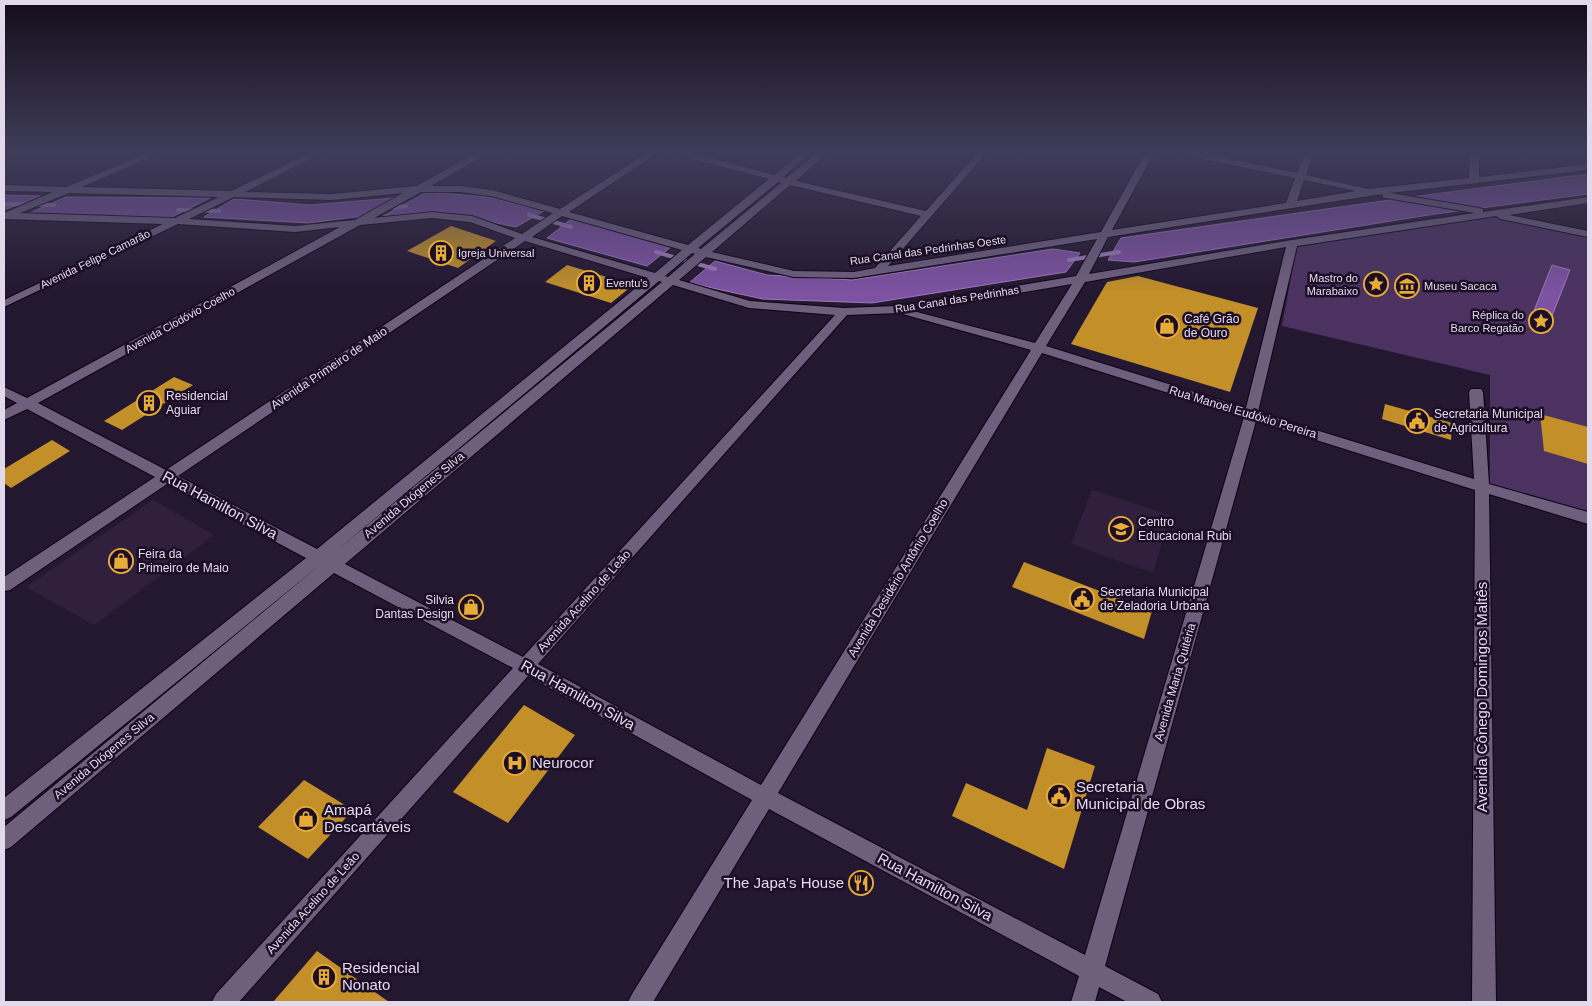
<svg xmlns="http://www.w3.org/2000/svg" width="1592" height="1006" viewBox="0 0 1592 1006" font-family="Helvetica,sans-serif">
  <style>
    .built { fill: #30203e }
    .green { fill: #4b3261 }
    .water { fill: #7c52a1; stroke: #9b7bb7 }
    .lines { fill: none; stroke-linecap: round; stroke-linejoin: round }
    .stream { stroke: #9b7bb7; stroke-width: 4 }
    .building { fill: #c28f29 }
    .street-casing { stroke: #0d0317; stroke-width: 2 }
    .street { fill: #6e5f7d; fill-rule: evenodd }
    .labels { text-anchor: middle; stroke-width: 5; stroke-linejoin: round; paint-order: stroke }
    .far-street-label { font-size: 11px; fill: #e2daeb; stroke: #1b0e26 }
    .far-poi-label { font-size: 11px; fill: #e2daeb; stroke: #1b0e26; text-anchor: start }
    .poi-label { font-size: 12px; fill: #e2daeb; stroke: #1b0e26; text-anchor: start }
    .street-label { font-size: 12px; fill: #e2daeb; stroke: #1b0e26 }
    .near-street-label { font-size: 15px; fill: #e2daeb; stroke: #1b0e26 }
    .near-poi-label { font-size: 15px; fill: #e2daeb; stroke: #1b0e26; text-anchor: start }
  </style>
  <rect width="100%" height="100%" fill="#241730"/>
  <!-- built -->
  <g class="built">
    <polygon points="1092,490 1170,515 1153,573 1071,544"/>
    <polygon points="153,500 214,535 94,625 26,587"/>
  </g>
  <!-- green -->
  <polygon class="green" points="1495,217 1588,236 1588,513 1490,484 1490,375 1282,326 1297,245"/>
  <!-- water -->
  <g class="water">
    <polygon points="1588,174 1588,194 1435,214 1134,262 1108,260 1121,238 1411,197"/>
    <polygon points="427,192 488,197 544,211 516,227 438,211 383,216"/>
    <polygon points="4,195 41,196 4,210"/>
    <polygon points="66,197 210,198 172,217 27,214"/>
    <polygon points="394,198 363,216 308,223 204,217 234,199 310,205"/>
    <polygon points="571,219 671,247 647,266 547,238"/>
    <polygon points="1053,249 1080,253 1066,272 872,303 763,299 689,283 715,261 767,275 852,280"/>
    <polygon points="1552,265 1570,270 1548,326 1530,321"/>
  </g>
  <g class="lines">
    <!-- stream -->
    <g class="stream">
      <polyline points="4,204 54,205"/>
      <polyline points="385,208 406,206"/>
      <polyline points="178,210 219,211"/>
      <polyline points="529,215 571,227"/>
      <polyline points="656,252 715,269"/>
      <polyline points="1069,260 1119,252"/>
    </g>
  </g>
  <!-- building -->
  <g class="building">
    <polygon points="451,226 496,241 458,268 407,251"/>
    <polygon points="567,265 633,285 611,303 545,282"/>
    <polygon points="1138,276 1258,308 1230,392 1071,344 1107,282"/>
    <polygon points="174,377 193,385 122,430 104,421"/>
    <polygon points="1385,404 1452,423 1451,440 1382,419"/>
    <polygon points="1540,414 1588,427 1588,464 1544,451"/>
    <polygon points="52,440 70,451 11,488 4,483 4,469"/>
    <polygon points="1024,562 1152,611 1144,639 1012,587"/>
    <polygon points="524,705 575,735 508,823 453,792"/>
    <polygon points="1047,748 1095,766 1064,869 952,816 966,783 1027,810"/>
    <polygon points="304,780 353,810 308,859 258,827"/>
    <polygon points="317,951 389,1002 273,1002"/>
  </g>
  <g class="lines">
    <defs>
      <path id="street" d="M152,151h13l-83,36 149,4 84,-40h11l-81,41 87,2 84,-8 65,-35h11l-61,35h29l32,4 68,19 90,-58h10l-91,61 119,33 81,-66 -98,-26 -1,-2h14l90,24 30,-24h9l-30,26 3,1 34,-27h9l-33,30 130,30 53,-60h9l-100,115 213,-34 45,-81h9l-43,79 174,-27 9,-25 -116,-24 -4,-3h17l105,22 9,-22h8l-8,24 62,14 101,-11 1,-27h9v26l109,-13v6l-198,23 89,15 4,1v3l105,-15v6l-79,12 79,16v6l-87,-18 -5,-3 -199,30 -39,166 216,67 -5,-87 2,-3h10l2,3 6,92 99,28v12l-99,-30 7,508h-24l3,-512 -219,-69 -151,545 53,28 4,8h-35l-28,-15 -4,15h-24l8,-26 -310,-167 -116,193h-25l4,-8 120,-194 -224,-124 -289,326h-27l4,-8 297,-326 -179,-95 -323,274 -7,3v-23l316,-262 -309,252 -7,3v-22l302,-240 -139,-74 -157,106 -6,1v-14l151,-100 -128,-68 -23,11v-10l13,-7 -13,-7v-9l23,11 313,-171 -45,5 -117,-8 -174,83v-7l159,-76 -159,-5v-6l49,-21 -49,-1v-6l62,2zM1304,180l52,11 -59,10zM778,182l3,1 -80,66 -3,-1zM790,185l131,31 -46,52 -21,4 -60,-1 -82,-19zM421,192h39l31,4 62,17 -31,21 -50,-18 -40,-4 -58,6zM69,193l150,4 -44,21 -155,-5zM403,193l-48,27 -60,6 -106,-7 45,-22 98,3zM1382,194l1,3 3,1 89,15 -183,27 -203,34 19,-37zM562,216l120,34 -27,23 -123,-36zM432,218l38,4 45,16 -349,232 -128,-67 322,-178zM1097,239l-21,37 -179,30 -53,2 -94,-7 -71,-21 27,-23 88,20 60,1zM525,241l123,37 -331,271 -139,-73zM1286,247l-40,161 -200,-62 39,-64zM692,253l3,1 -27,23 -3,-1zM659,281l3,1 -332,274zM1072,284l-37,59 -122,-32zM673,285l76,23 86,7 -312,342 -178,-93zM899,313l132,37 -270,435 -223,-121 309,-349zM1042,353l202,64 -159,538 -307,-162z"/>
    </defs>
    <!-- street casing -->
    <use href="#street" class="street-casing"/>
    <!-- street -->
    <use href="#street" class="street"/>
  </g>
  <!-- sky -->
  <linearGradient id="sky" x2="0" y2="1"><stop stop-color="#140d1a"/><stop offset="0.52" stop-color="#3f3c59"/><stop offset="1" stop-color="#3f3c59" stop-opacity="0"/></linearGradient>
  <rect width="1592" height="292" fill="url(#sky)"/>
  <!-- icons -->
  <defs>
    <symbol id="building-ring" viewBox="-11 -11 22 22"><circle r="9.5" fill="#1b0e26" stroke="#e7ac37" stroke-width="1.5"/><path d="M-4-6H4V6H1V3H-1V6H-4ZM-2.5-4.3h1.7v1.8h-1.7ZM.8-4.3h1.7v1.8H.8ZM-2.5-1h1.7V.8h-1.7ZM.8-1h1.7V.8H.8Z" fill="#e7ac37"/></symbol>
    <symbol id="sight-ring" viewBox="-11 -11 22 22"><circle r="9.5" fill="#1b0e26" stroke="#e7ac37" stroke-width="1.5"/><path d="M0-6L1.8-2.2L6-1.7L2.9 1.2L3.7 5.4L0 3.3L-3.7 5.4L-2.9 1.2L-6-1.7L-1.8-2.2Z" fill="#e7ac37"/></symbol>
    <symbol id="museum-ring" viewBox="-11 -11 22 22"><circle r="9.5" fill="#1b0e26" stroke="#e7ac37" stroke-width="1.5"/><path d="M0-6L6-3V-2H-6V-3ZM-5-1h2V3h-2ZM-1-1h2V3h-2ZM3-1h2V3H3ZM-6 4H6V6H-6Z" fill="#e7ac37"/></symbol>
    <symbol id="shop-ring" viewBox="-11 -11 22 22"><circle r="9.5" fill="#1b0e26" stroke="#e7ac37" stroke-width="1.5"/><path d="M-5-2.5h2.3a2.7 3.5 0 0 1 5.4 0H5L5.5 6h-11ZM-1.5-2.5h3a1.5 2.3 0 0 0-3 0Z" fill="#e7ac37"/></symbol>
    <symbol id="civic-ring" viewBox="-11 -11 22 22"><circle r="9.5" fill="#1b0e26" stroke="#e7ac37" stroke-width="1.5"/><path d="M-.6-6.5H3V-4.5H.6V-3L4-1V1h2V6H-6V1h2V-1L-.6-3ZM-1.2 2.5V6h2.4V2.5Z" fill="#e7ac37"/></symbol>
    <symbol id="school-ring" viewBox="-11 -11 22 22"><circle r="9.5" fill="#1b0e26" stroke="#e7ac37" stroke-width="1.5"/><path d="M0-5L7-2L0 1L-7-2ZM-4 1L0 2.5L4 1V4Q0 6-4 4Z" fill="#e7ac37"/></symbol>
    <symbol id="hospital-ring" viewBox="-11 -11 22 22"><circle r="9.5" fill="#1b0e26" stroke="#e7ac37" stroke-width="1.5"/><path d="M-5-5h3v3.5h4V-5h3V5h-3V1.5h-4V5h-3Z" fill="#e7ac37"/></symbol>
    <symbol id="restaurant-ring" viewBox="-11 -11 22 22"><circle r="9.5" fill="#1b0e26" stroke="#e7ac37" stroke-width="1.5"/><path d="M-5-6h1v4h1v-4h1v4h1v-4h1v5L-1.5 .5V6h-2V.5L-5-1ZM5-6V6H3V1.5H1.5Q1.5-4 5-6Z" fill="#e7ac37"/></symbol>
  </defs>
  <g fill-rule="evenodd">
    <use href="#building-ring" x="427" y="239" width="28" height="28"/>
    <use href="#building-ring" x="575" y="269" width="28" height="28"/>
    <use href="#sight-ring" x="1362" y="270" width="28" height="28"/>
    <use href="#museum-ring" x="1393" y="272" width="28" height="28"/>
    <use href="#sight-ring" x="1527" y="307" width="28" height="28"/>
    <use href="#shop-ring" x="1153" y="312" width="28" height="28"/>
    <use href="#building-ring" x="135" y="389" width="28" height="28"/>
    <use href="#civic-ring" x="1403" y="407" width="28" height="28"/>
    <use href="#school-ring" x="1107" y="515" width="28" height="28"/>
    <use href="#shop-ring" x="107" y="547" width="28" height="28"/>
    <use href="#civic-ring" x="1068" y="585" width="28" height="28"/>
    <use href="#shop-ring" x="457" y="593" width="28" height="28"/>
    <use href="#hospital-ring" x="501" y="749" width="28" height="28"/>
    <use href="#civic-ring" x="1045" y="782" width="28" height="28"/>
    <use href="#shop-ring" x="292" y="805" width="28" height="28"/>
    <use href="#restaurant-ring" x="847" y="869" width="28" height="28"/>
    <use href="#building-ring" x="310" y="963" width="28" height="28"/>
  </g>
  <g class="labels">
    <!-- far-street labels -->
    <g class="far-street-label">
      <text transform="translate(928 250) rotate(-8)" y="4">Rua Canal das Pedrinhas Oeste</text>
      <text transform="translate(95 259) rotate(-26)" y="4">Avenida Felipe Camarão</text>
      <text transform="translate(957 299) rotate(-9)" y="4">Rua Canal das Pedrinhas</text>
      <text transform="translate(180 320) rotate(-29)" y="4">Avenida Clodóvio Coelho</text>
    </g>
    <!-- far-poi labels -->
    <g class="far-poi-label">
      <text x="458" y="257">Igreja Universal</text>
      <text x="1358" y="282" text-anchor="end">Mastro do<tspan x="1358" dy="13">Marabaixo</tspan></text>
      <text x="606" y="287">Eventu's</text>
      <text x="1424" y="290">Museu Sacaca</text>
      <text x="1524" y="319" text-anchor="end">Réplica do<tspan x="1524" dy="13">Barco Regatão</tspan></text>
    </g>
    <!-- poi labels -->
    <g class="poi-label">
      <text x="1184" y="323">Café Grão<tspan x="1184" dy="14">de Ouro</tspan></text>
      <text x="166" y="400">Residencial<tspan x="166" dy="14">Aguiar</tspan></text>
      <text x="1434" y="418">Secretaria Municipal<tspan x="1434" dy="14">de Agricultura</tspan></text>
      <text x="1138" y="526">Centro<tspan x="1138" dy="14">Educacional Rubi</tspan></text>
      <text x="138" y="558">Feira da<tspan x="138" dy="14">Primeiro de Maio</tspan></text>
      <text x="1100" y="596">Secretaria Municipal<tspan x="1100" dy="14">de Zeladoria Urbana</tspan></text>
      <text x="454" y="604" text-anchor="end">Silvia<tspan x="454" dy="14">Dantas Design</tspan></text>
    </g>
    <!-- street labels -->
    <g class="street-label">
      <text transform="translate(329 368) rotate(-34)" y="4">Avenida Primeiro de Maio</text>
      <text transform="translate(1243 412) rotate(17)" y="4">Rua Manoel Eudóxio Pereira</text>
      <text transform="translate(414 495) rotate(-40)" y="4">Avenida Diógenes Silva</text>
      <text transform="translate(898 578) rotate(-59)" y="4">Avenida Desidério Antônio Coelho</text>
      <text transform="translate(584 601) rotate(-48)" y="4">Avenida Acelino de Leão</text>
      <text transform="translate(1175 682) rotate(-74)" y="4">Avenida Maria Quitéria</text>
      <text transform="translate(104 756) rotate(-40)" y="4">Avenida Diógenes Silva</text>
      <text transform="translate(313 903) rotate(-48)" y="4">Avenida Acelino de Leão</text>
    </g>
    <!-- near-street labels -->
    <g class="near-street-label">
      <text transform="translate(220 505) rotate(28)" y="5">Rua Hamilton Silva</text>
      <text transform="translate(578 695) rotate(29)" y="5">Rua Hamilton Silva</text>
      <text transform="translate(1482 697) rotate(-90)" y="5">Avenida Cônego Domingos Maltês</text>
      <text transform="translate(935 887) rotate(28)" y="5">Rua Hamilton Silva</text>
    </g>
    <!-- near-poi labels -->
    <g class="near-poi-label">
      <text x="532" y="768">Neurocor</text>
      <text x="1076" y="792">Secretaria<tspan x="1076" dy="17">Municipal de Obras</tspan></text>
      <text x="324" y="815">Amapá<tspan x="324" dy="17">Descartáveis</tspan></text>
      <text x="844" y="888" text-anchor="end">The Japa's House</text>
      <text x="342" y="973">Residencial<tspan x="342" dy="17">Nonato</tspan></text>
    </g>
  </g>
  <!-- border -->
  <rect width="1592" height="1006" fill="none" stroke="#e2daeb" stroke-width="10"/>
</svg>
